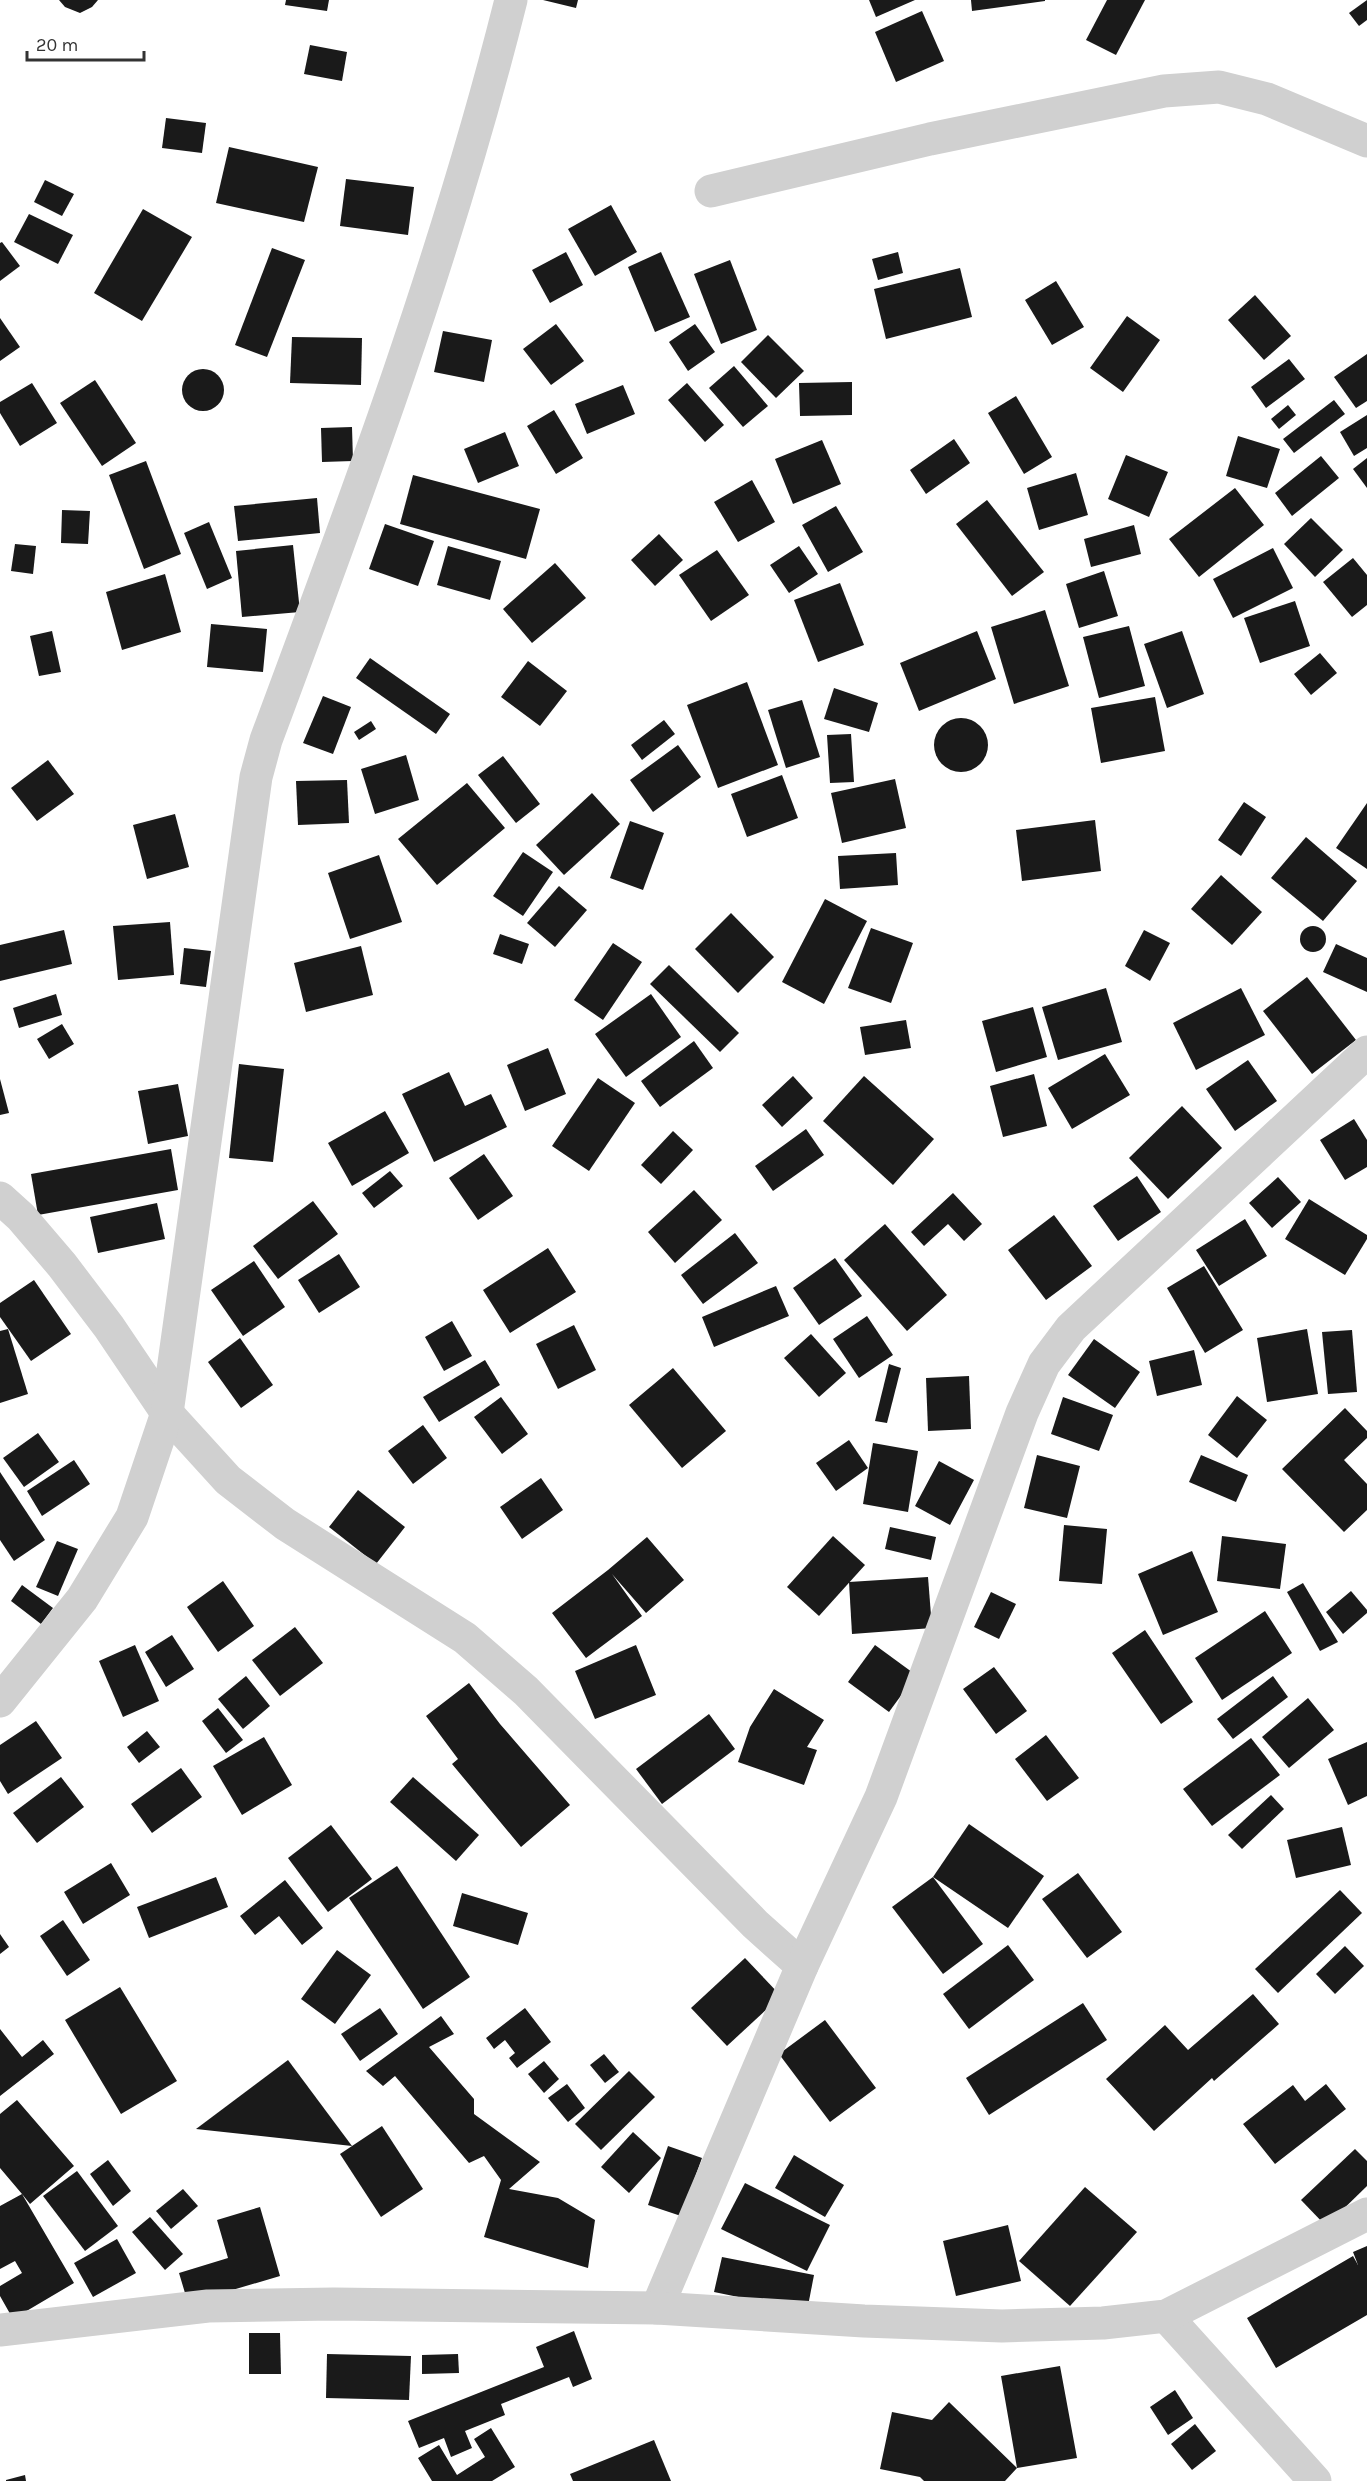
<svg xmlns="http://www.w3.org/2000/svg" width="1367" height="2481" viewBox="0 0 1367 2481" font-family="Karla,sans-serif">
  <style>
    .building { fill: #1a1a1a }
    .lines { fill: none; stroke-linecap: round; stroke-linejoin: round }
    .minor { stroke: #d0d0d0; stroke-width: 33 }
  </style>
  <rect width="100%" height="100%" fill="#fff"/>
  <!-- building -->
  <g class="building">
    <polygon points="59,0 98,0 92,7 80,13 65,7"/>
    <polygon points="286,0 329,0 327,11 285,5"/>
    <polygon points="543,0 578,0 576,8"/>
    <polygon points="869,0 915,0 876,17"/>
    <polygon points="971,0 1045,0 1045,1 972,11"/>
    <polygon points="1107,0 1145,0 1116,55 1086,40"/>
    <polygon points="1367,0 1367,20 1359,26 1349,13"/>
    <polygon points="922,11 944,61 896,82 875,32"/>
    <polygon points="310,45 347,52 342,81 304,74"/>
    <polygon points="166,118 206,123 202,153 162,148"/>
    <polygon points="229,147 318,167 304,222 216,203"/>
    <polygon points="346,179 414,187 408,235 340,226"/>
    <polygon points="45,180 74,194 62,216 34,202"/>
    <polygon points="611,205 637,252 595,276 568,229"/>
    <polygon points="143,209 192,237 142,321 94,293"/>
    <polygon points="29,214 73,235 58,264 14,242"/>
    <polygon points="2,242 20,266 0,281 0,243"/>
    <polygon points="272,248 305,260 267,357 235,345"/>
    <polygon points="566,252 583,285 550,303 532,270"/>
    <polygon points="661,252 690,317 655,332 628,267"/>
    <polygon points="898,252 903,273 878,280 872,259"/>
    <polygon points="730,260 757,330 721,344 694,274"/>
    <polygon points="960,268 972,317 886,339 874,289"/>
    <polygon points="1056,281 1084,327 1052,345 1025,300"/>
    <polygon points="1255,295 1291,336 1264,360 1228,320"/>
    <polygon points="1127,316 1160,340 1123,392 1090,368"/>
    <polygon points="0,318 20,347 0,361"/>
    <polygon points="556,324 584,361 551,385 523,349"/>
    <polygon points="695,324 715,352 688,371 669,342"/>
    <polygon points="443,331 492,340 484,382 434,372"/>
    <polygon points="768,335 804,371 776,398 741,362"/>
    <polygon points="292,337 362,338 361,385 290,383"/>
    <polygon points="1367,354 1367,401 1356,408 1334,377"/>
    <polygon points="1289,359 1305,379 1266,408 1251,387"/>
    <polygon points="734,366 768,406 743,427 709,388"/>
    <circle cx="203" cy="390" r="21"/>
    <polygon points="95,380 136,443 102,466 60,403"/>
    <polygon points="852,382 852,415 800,416 799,383"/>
    <polygon points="32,383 57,423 20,446 0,413 0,402"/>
    <polygon points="687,383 724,425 705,442 668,400"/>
    <polygon points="623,385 635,414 587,434 575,404"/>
    <polygon points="1016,396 1052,457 1024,474 988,413"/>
    <polygon points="1334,400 1345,414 1294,453 1283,439"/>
    <polygon points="1288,405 1296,415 1279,429 1271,419"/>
    <polygon points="554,410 583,458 556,474 527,426"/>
    <polygon points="1367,415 1367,448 1354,456 1340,432"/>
    <polygon points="352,427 353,461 322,462 321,428"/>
    <polygon points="505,432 519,466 478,483 464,449"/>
    <polygon points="1238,436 1280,449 1267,488 1226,476"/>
    <polygon points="954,439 970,463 926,494 910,470"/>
    <polygon points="822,440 841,484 793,504 775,459"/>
    <polygon points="1126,455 1168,472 1149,517 1108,499"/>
    <polygon points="1321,456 1339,478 1292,516 1275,493"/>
    <polygon points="1367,458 1367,488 1353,469"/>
    <polygon points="146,461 181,554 144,569 109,475"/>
    <polygon points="1076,473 1088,515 1039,530 1027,488"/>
    <polygon points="413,475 540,509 526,559 400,524"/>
    <polygon points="752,480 775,522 738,542 714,502"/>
    <polygon points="1235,488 1264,525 1199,577 1169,539"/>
    <polygon points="317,498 320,533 238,541 234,506"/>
    <polygon points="987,500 1044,572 1012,596 956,524"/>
    <polygon points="836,506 863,552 828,572 802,525"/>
    <polygon points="62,510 90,511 88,544 61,543"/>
    <polygon points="1311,518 1343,550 1315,577 1284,544"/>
    <polygon points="209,522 232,578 207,589 184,533"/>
    <polygon points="385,524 434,541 418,586 369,569"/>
    <polygon points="1134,525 1141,554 1091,567 1084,539"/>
    <polygon points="659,534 683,560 655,586 631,560"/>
    <polygon points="15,544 36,546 33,574 11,571"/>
    <polygon points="293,545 300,612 242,617 236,551"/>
    <polygon points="448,546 501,561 490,600 437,585"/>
    <polygon points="799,546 818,574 789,593 770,565"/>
    <polygon points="1273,548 1293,588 1233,618 1213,579"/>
    <polygon points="717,550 749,595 711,621 679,575"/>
    <polygon points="1353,558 1367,575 1367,605 1352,617 1323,582"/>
    <polygon points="555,563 586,598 532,643 503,609"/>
    <polygon points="1104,571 1118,616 1079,628 1066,584"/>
    <polygon points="165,574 181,632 122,650 106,592"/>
    <polygon points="840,583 864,645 818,662 794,600"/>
    <polygon points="1295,601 1310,646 1260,663 1244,618"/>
    <polygon points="1045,610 1069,686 1014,704 991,627"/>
    <polygon points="211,624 267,629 263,672 207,667"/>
    <polygon points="1129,626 1145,686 1099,698 1083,637"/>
    <polygon points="52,631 61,672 39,676 30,636"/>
    <polygon points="977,631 996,679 919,711 900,663"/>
    <polygon points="1182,631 1204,694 1167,708 1144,644"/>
    <polygon points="1320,653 1337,673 1311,695 1294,674"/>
    <polygon points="370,658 450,714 436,734 356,678"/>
    <polygon points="528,661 567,691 540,726 501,697"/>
    <polygon points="747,682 778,765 718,788 687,705"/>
    <polygon points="834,688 878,703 869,732 824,719"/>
    <polygon points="323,696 351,707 333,754 303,743"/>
    <polygon points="1155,697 1165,751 1101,763 1091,708"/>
    <polygon points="802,700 820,757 786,768 768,710"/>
    <circle cx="961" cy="745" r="27"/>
    <polygon points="664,720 675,734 642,760 631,745"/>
    <polygon points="371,721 376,729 359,740 354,732"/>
    <polygon points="851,734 854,782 830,783 827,735"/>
    <polygon points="678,745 701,777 653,812 630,780"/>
    <polygon points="406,755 419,800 375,814 361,769"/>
    <polygon points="503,756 540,804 516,823 478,775"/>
    <polygon points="48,760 74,794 37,821 11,788"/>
    <polygon points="782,775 798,818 747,837 731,794"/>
    <polygon points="895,779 906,828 842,843 831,793"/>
    <polygon points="347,780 349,823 298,825 296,781"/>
    <polygon points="467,783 505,828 437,885 398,839"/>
    <polygon points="592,793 620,824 564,875 536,845"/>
    <polygon points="1244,802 1266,817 1241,856 1218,840"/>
    <polygon points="1367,803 1367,869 1336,848"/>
    <polygon points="175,814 189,867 147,879 133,825"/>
    <polygon points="1095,820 1101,871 1022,881 1016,830"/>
    <polygon points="630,821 664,833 643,890 610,878"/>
    <polygon points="1306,837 1357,881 1323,921 1271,878"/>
    <polygon points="523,852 553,872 523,916 493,896"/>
    <polygon points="896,853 898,885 840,889 838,856"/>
    <polygon points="379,855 402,922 350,939 328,873"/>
    <polygon points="1221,875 1262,912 1232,945 1191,909"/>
    <polygon points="559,886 587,910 555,947 527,923"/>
    <polygon points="825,899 867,921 824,1004 782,982"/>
    <polygon points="731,913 774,957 738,993 695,949"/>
    <polygon points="170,922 174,975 118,980 113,926"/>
    <circle cx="1313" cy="939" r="13"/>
    <polygon points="871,928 913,943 891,1003 848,988"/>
    <polygon points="64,930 72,964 0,981 0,945"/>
    <polygon points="1144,930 1170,943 1150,981 1125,966"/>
    <polygon points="500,934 529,944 522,964 493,954"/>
    <polygon points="613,943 642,962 603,1020 574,1000"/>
    <polygon points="1336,944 1367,958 1367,992 1323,972"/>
    <polygon points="361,946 373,995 306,1012 294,963"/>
    <polygon points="184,948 211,951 206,987 180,984"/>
    <polygon points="669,965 739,1033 720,1052 650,984"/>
    <polygon points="1307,977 1356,1040 1312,1074 1263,1011"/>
    <polygon points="1106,988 1122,1042 1058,1060 1042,1007"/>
    <polygon points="1241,988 1265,1035 1196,1070 1173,1023"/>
    <polygon points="56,994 62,1015 19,1028 13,1008"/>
    <polygon points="651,994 681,1037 626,1077 595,1034"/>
    <polygon points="1033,1007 1047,1057 996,1072 982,1021"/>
    <polygon points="906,1020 911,1048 865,1055 860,1027"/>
    <polygon points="62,1024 74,1044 49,1059 37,1039"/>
    <polygon points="694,1041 713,1068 660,1107 641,1081"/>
    <polygon points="548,1048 566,1094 525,1111 507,1065"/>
    <polygon points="1105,1054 1130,1095 1072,1129 1048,1088"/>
    <polygon points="1248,1060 1277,1101 1235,1131 1206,1089"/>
    <polygon points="239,1064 284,1069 273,1162 229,1158"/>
    <polygon points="449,1072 465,1106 491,1094 507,1127 434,1162 402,1094"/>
    <polygon points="1034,1074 1047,1126 1003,1137 990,1086"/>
    <polygon points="793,1076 813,1098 782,1127 762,1105"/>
    <polygon points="864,1076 934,1139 893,1185 823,1121"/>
    <polygon points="598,1078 635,1103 589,1171 552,1146"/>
    <polygon points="0,1079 9,1113 0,1115"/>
    <polygon points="178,1084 188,1136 148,1144 138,1091"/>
    <polygon points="1182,1106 1222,1148 1168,1199 1129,1158"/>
    <polygon points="385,1111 409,1153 352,1186 328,1143"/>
    <polygon points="1354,1119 1367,1140 1367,1167 1345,1180 1320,1140"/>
    <polygon points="806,1129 824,1155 773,1191 755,1166"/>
    <polygon points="673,1131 693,1150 661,1184 641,1165"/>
    <polygon points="171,1149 178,1190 38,1215 31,1174"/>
    <polygon points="484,1154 513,1196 478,1220 449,1178"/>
    <polygon points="390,1171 403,1186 374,1208 362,1193"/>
    <polygon points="1137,1176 1161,1212 1118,1241 1093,1206"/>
    <polygon points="1278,1177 1301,1202 1272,1228 1249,1203"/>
    <polygon points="694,1190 722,1220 675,1263 648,1232"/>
    <polygon points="953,1193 982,1224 964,1241 948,1224 924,1246 911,1232"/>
    <polygon points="1309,1199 1367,1235 1367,1239 1345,1275 1285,1239"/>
    <polygon points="313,1201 338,1234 278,1279 253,1246"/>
    <polygon points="157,1203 165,1239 98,1253 90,1217"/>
    <polygon points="1054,1215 1092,1266 1046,1300 1008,1250"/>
    <polygon points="1245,1219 1267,1256 1219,1286 1196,1250"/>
    <polygon points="885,1224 947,1295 907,1331 844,1260"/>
    <polygon points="735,1233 758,1263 703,1304 681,1275"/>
    <polygon points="548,1248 576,1292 510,1333 483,1290"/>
    <polygon points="339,1254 360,1287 319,1313 298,1280"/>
    <polygon points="835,1258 862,1296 819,1325 793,1288"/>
    <polygon points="254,1261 285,1307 243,1336 211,1290"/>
    <polygon points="1204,1266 1243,1330 1205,1353 1167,1288"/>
    <polygon points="34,1280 71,1334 31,1361 0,1317 0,1303"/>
    <polygon points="776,1286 789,1316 714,1347 702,1317"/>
    <polygon points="867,1316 893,1355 859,1378 833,1339"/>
    <polygon points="452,1321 472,1356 444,1371 425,1337"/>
    <polygon points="574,1325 596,1370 558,1389 536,1344"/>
    <polygon points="8,1329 28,1394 0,1403 0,1331"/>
    <polygon points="1307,1329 1318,1394 1267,1402 1257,1338"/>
    <polygon points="1352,1330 1357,1392 1328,1394 1322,1332"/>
    <polygon points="811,1334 846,1373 819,1397 784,1358"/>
    <polygon points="240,1338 273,1385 241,1408 208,1362"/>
    <polygon points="1094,1339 1140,1372 1115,1408 1068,1375"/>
    <polygon points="1194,1350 1202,1385 1157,1396 1149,1361"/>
    <polygon points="485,1360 500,1385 439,1422 423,1397"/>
    <polygon points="889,1364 901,1368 887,1423 875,1421"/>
    <polygon points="673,1368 726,1431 682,1468 629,1405"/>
    <polygon points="969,1376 971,1429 928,1431 926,1378"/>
    <polygon points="1237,1396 1267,1420 1237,1458 1208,1435"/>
    <polygon points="501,1397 528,1434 502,1454 474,1417"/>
    <polygon points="1063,1397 1113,1415 1099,1451 1051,1434"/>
    <polygon points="1345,1408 1367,1431 1367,1438 1344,1460 1367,1484 1367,1510 1344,1532 1282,1469"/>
    <polygon points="423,1425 447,1458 413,1484 388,1451"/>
    <polygon points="38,1433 59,1462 24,1487 3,1458"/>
    <polygon points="849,1440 868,1468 836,1491 816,1463"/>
    <polygon points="873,1443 918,1451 908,1512 863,1504"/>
    <polygon points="1037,1455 1080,1466 1067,1518 1024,1508"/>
    <polygon points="1201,1455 1248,1475 1236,1502 1189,1482"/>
    <polygon points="74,1460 90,1484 42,1516 27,1491"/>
    <polygon points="939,1461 974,1480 950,1525 915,1506"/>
    <polygon points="0,1472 45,1540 14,1561 0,1540"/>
    <polygon points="541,1478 563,1510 522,1539 500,1507"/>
    <polygon points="358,1490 405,1527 376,1564 329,1527"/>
    <polygon points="1064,1525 1107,1529 1102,1584 1059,1581"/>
    <polygon points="890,1527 936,1537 931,1560 885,1549"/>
    <polygon points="833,1536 865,1565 819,1616 787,1587"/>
    <polygon points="1222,1536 1286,1544 1280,1589 1217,1581"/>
    <polygon points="647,1537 684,1580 646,1613 612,1574 642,1616 586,1658 552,1613 608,1570"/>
    <polygon points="57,1541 78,1549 58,1596 36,1587"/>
    <polygon points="1192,1551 1218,1612 1163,1635 1138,1574"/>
    <polygon points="928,1577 932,1628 852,1634 849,1582"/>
    <polygon points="223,1581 254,1626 218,1652 187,1607"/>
    <polygon points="1303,1583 1338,1642 1320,1651 1287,1592"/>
    <polygon points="22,1585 53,1608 41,1624 11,1601"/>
    <polygon points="1351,1591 1367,1610 1367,1613 1343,1634 1326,1612"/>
    <polygon points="991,1592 1016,1604 999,1639 974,1627"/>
    <polygon points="1265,1611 1292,1653 1222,1700 1195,1658"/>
    <polygon points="295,1627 323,1663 280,1696 252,1660"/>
    <polygon points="1145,1630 1193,1702 1161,1724 1112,1653"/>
    <polygon points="172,1635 194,1669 166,1687 145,1652"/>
    <polygon points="135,1645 159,1701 123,1717 99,1661"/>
    <polygon points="636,1645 656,1695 595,1719 575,1671"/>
    <polygon points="875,1645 916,1675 889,1712 848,1682"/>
    <polygon points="994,1667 1027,1711 996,1734 963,1689"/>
    <polygon points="246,1676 270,1706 243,1729 218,1699"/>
    <polygon points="1273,1676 1288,1697 1233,1739 1217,1719"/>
    <polygon points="469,1683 500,1724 570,1805 521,1847 452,1764 458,1759 426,1716"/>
    <polygon points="774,1689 824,1720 807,1747 817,1750 804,1785 738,1762 750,1727"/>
    <polygon points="1308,1698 1334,1730 1289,1768 1262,1737"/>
    <polygon points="218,1708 243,1740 226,1753 202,1721"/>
    <polygon points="709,1714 735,1749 662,1804 636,1769"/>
    <polygon points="36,1721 62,1758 8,1794 0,1781 0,1745"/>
    <polygon points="147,1731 160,1747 139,1763 127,1747"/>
    <polygon points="1046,1735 1079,1778 1047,1801 1015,1759"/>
    <polygon points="264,1737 292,1785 242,1815 213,1766"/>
    <polygon points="1251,1738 1280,1775 1212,1826 1183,1789"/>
    <polygon points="1367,1742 1367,1796 1348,1805 1328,1759"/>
    <polygon points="181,1768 202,1797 152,1833 131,1804"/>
    <polygon points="61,1777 84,1807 37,1843 13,1813"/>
    <polygon points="413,1777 479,1835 456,1861 390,1802"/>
    <polygon points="1271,1795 1284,1809 1242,1849 1228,1835"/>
    <polygon points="969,1824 1044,1876 1008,1928 933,1877"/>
    <polygon points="331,1825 372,1879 328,1912 288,1858"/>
    <polygon points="1342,1827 1351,1865 1296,1878 1287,1840"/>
    <polygon points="111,1863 130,1895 83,1924 64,1892"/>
    <polygon points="397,1866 470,1977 423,2009 349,1898"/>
    <polygon points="1078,1873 1122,1932 1087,1958 1042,1899"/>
    <polygon points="216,1877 228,1907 149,1938 137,1907"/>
    <polygon points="933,1877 983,1944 943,1974 892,1907"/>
    <polygon points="285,1880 323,1928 302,1945 279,1916 255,1935 240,1916"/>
    <polygon points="1340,1890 1362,1913 1278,1993 1255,1969"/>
    <polygon points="462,1893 528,1913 518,1945 453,1926"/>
    <polygon points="63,1920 90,1960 67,1976 40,1936"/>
    <polygon points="0,1934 9,1947 0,1954"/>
    <polygon points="1008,1945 1034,1980 969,2029 943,1994"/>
    <polygon points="1345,1946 1364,1966 1335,1994 1316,1974"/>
    <polygon points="337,1950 371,1975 335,2024 301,1999"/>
    <polygon points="745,1958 781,1996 727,2046 691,2008"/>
    <polygon points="120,1987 177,2081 121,2114 65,2020"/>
    <polygon points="1253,1994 1279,2024 1214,2081 1212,2078 1154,2131 1106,2079 1165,2025 1188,2050"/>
    <polygon points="1083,2003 1107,2040 989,2115 966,2078"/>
    <polygon points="380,2008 398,2034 360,2061 341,2034"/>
    <polygon points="525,2008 551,2042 517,2068 509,2058 515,2053 505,2040 494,2049 486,2038"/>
    <polygon points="441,2016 454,2034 429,2047 474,2099 474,2114 540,2162 509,2189 558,2198 595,2220 588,2268 484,2237 501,2180 484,2156 469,2163 395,2076 383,2086 366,2071"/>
    <polygon points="825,2020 876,2088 830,2122 779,2054"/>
    <polygon points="0,2029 22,2057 43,2040 54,2054 0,2096"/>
    <polygon points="604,2054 619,2072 605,2083 590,2065"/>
    <polygon points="288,2060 352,2146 196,2129"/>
    <polygon points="544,2061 559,2079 544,2093 528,2074"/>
    <polygon points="629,2071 655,2097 601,2150 575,2124"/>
    <polygon points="567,2084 585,2108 568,2122 548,2098"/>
    <polygon points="1326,2084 1346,2109 1275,2164 1243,2124 1293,2085 1305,2101"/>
    <polygon points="17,2100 74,2166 30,2204 22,2194 74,2283 13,2319 0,2296 0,2286 22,2273 15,2261 0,2269 0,2206 22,2194 0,2168 0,2114"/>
    <polygon points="382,2126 423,2189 381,2217 340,2154"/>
    <polygon points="633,2132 661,2158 629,2193 601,2167"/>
    <polygon points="668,2146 702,2158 681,2216 648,2205"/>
    <polygon points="1355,2149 1367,2161 1367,2186 1326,2226 1301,2200"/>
    <polygon points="794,2155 844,2185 825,2217 775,2188"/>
    <polygon points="108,2160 131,2191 113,2206 90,2174"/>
    <polygon points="77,2171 118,2226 85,2251 43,2196"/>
    <polygon points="745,2183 830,2225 807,2271 721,2229"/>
    <polygon points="1085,2187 1137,2232 1070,2306 1019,2261"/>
    <polygon points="183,2189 198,2206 171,2229 156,2211"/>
    <polygon points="260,2207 280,2276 188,2303 179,2273 228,2258 217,2220"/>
    <polygon points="150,2217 183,2254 165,2270 132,2232"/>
    <polygon points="1008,2225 1021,2281 956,2296 943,2241"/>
    <polygon points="117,2239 136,2273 93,2297 74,2263"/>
    <polygon points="1367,2246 1367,2315 1276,2368 1247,2318 1353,2256 1358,2265 1353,2252"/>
    <polygon points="722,2257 814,2275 807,2311 714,2292"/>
    <polygon points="574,2331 592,2379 573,2387 569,2377 501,2404 505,2415 465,2431 472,2448 451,2457 444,2438 419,2448 408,2421 544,2367 536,2347"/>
    <polygon points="249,2333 280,2333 281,2374 249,2374"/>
    <polygon points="327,2354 411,2356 409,2400 326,2398"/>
    <polygon points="458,2354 459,2373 422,2374 422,2355"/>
    <polygon points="1060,2366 1077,2458 1017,2468 1005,2481 924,2481 920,2477 880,2469 892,2412 932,2420 949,2402 1017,2468 1001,2376"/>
    <polygon points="1175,2390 1193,2418 1168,2435 1150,2407"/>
    <polygon points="1195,2424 1216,2451 1192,2470 1171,2444"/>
    <polygon points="491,2428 515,2467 492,2481 432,2481 418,2458 439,2445 457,2475 485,2457 474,2439"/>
    <polygon points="654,2440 671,2481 573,2481 570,2474"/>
    <polygon points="25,2475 26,2481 6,2481 6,2480"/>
  </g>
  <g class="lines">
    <!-- minor -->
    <g class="minor">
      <polyline points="711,191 930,139 1164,91 1219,87 1267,99 1367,141"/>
      <polyline points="0,1198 21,1217 62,1265 109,1327 167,1413 228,1480 285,1524 465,1638 526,1691 755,1924 802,1966"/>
      <path d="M0,1701l82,-102 50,-82 35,-104 89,-636 10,-37c91,-244 182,-488 245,-740"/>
      <polyline points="657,2308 802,1966 881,1797 1022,1413 1044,1364 1071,1328 1367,1052"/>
      <polyline points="1166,2316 1315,2481"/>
      <polyline points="0,2330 208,2306 334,2304 657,2308 864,2321 1002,2326 1103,2323 1166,2316 1367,2214"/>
    </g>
  </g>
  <!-- scale -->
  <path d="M27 51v9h117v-9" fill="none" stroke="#333333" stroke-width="3"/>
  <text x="36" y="51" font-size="18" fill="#333333" stroke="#ffffff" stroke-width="4.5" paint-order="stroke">20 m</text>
</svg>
